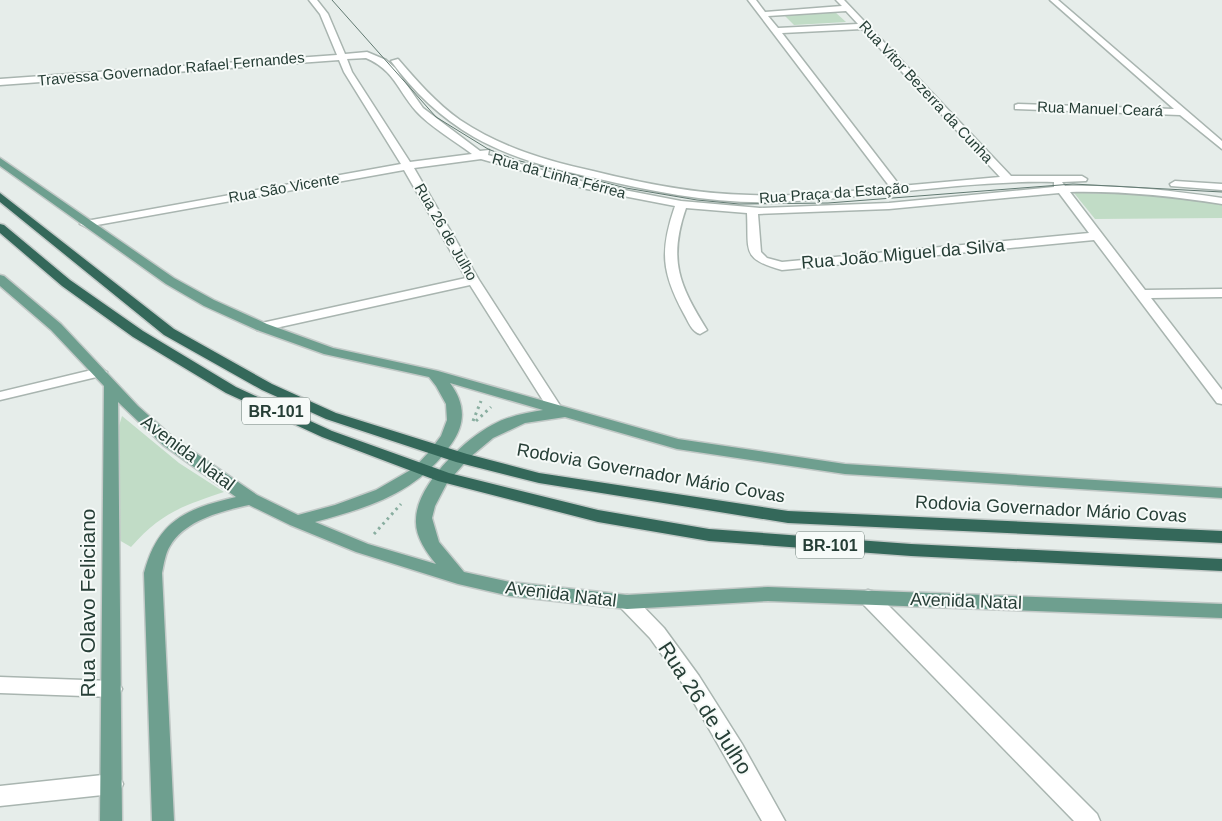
<svg xmlns="http://www.w3.org/2000/svg" width="1222" height="821" viewBox="0 0 1222 821" font-family="Helvetica,sans-serif">
  <style>
    .green { fill: #c1dcc6 }
    .lines { fill: none; stroke-linecap: round; stroke-linejoin: round }
    .minor-casing { stroke: #a9b5b0; stroke-width: 3 }
    .major-casing { stroke: #c2c9c7; stroke-width: 3 }
    .highway-casing { stroke: #c2c9c7; stroke-width: 3 }
    .path { stroke: #89aea0; stroke-width: 3; stroke-dasharray: 2.5 4; stroke-linecap: butt }
    .minor { fill: #fff; fill-rule: evenodd }
    .major { fill: #6e9f8f; fill-rule: evenodd }
    .highway { fill: #34685a; fill-rule: evenodd }
    .tram { stroke: #617971; stroke-width: 1 }
    .labels { text-anchor: middle; stroke-width: 4; stroke-linejoin: round; paint-order: stroke }
    .far-street-label { font-size: 15px; fill: #263e36; stroke: #f6faf8 }
    .shield { fill: #f6faf8; stroke: #647670; stroke-width: 1 }
    .shield-label { font-size: 16px; font-weight: bold; fill: #263e36 }
    .street-label { font-size: 18px; fill: #263e36; stroke: #f6faf8 }
    .near-street-label { font-size: 21px; fill: #263e36; stroke: #f6faf8 }
  </style>
  <rect width="100%" height="100%" fill="#e6edea"/>
  <!-- green -->
  <g class="green">
    <polygon points="835,12 846,22 794,25 784,15"/>
    <polygon points="1074,193 1168,195 1222,203 1222,218 1095,219"/>
    <path d="M122,416l57,47 45,29c-42,14 -63,21 -93,55l-12,-7 -3,-104z"/>
  </g>
  <g class="lines">
    <defs>
      <g id="minor">
        <path d="M309,0h8l11,14 17,40 22,-2 19,8 9,8 28,40 57,43 9,-1 -1,5 100,28 93,18 79,7 129,-5 165,-16v-5c-93,-2 -186,17 -279,20 -60,2 -121,-10 -180,-24 -41,-9 -84,-20 -121,-41 -33,-19 -61,-46 -83,-76l7,-2c19,22 38,44 62,61 40,27 87,41 133,51 52,13 104,23 157,24 47,2 94,-3 140,-8l-142,-187h8l9,12 77,-6 -6,-6h8l167,176h71l5,3 -1,2 -24,1 3,4c53,-1 104,4 157,12v6c-51,-8 -100,-13 -152,-12l75,98 77,-1v8l-71,1 71,92v14l-5,-1 -123,-163 -312,30c-41,-11 -33,-19 -35,-57l-61,-5c-18,52 -7,77 21,122l-7,4c-8,-2 -12,-13 -16,-20 -23,-42 -24,-64 -9,-108l-88,-17 -106,-30 -67,9 65,112 82,127 -2,3h-10l-79,-125 -208,46 -5,-1 -2,-3 2,-3 209,-46 -62,-108 -318,57 -6,-3 6,-3 315,-57 -57,-92 -5,-12 -339,25v-6l337,-24 -17,-41zM846,11l12,13 -80,4 -10,-12zM862,29l138,148 -100,9 -118,-153zM366,58c28,12 31,31 50,53 13,15 39,30 56,43l-62,8 -58,-90 -5,-13zM1059,193l30,40 -307,29 -15,-4 -6,-6 -3,-38 131,-5z"/>
        <polygon points="1050,0 1058,0 1222,141 1222,149 1180,115 1015,109 1015,105 1018,104 1174,109"/>
        <polygon points="1175,181 1222,184 1222,190 1171,186 1170,184"/>
        <polygon points="100,368 107,372 105,375 0,400 0,392"/>
        <polygon points="868,590 875,592 1097,814 1100,821 1074,821 861,602 859,597 861,592"/>
        <polygon points="627,595 634,597 664,628 699,676 742,744 785,821 762,821 685,687 650,638 620,607 618,602 620,597"/>
        <polygon points="0,677 112,681 119,683 122,689 119,695 112,697 0,693"/>
        <polygon points="112,774 120,777 123,784 120,791 112,794 0,806 0,786"/>
      </g>
      <path id="major" d="M0,158l174,120 40,22 53,24 66,24 105,23 240,68 167,25 377,24v10l-377,-24 -168,-25 -112,-32 -40,6 -32,15 -24,20 -22,25 -12,23 -3,12 7,24 25,30 46,10 117,13 141,-8 454,17v14l-454,-17 -141,8 -117,-13 -52,-12 -102,-32 -66,-27 -41,-20c-27,6 -64,15 -79,41 -5,8 -6,18 -8,27l12,248h-22l-8,-248c14,-53 42,-64 92,-76l-73,-52 -45,-43 4,419h-22l4,-435 -53,-56 -51,-44v-11l4,1 57,48 77,82 37,33 82,56 41,20 37,-10 41,-15 38,-22 15,-16 12,-16 6,-16 -1,-16 -10,-18 -7,-9 -105,-23 -67,-24 -53,-24 -38,-22 -166,-118zM450,383l93,27c-17,3 -35,6 -51,15 -28,15 -76,60 -76,95 -1,16 10,32 20,44l-68,-20 -53,-22c55,-15 103,-29 137,-79 14,-20 13,-40 -2,-60z"/>
      <g id="highway">
        <polygon points="0,193 174,329 272,384 336,413 467,454 539,473 788,511 1222,531 1222,543 788,523 539,483 456,462 326,419 262,390 164,335 0,202"/>
        <polygon points="0,224 4,225 70,280 143,331 236,387 332,431 449,473 598,510 709,529 911,544 1222,559 1222,571 911,556 709,541 598,522 438,481 322,437 226,393 133,337 62,286 0,233"/>
      </g>
    </defs>
    <!-- minor casing -->
    <use href="#minor" class="minor-casing"/>
    <!-- major casing -->
    <use href="#major" class="major-casing"/>
    <!-- highway casing -->
    <use href="#highway" class="highway-casing"/>
    <!-- path -->
    <g class="path">
      <polyline points="473,421 481,401"/>
      <polyline points="476,421 491,407"/>
      <polyline points="374,534 401,504"/>
    </g>
    <!-- minor -->
    <use href="#minor" class="minor"/>
    <!-- major -->
    <use href="#major" class="major"/>
    <!-- highway -->
    <use href="#highway" class="highway"/>
    <!-- tram -->
    <polyline class="tram" points="332,0 436,117 488,149 516,160 626,188 697,200 739,204 828,203 1073,184 1222,192"/>
  </g>
  <g class="labels">
    <!-- far-street labels -->
    <g class="far-street-label">
      <text transform="translate(171 69) rotate(-5)" y="5">Travessa Governador Rafael Fernandes</text>
      <text transform="translate(926 92) rotate(47)" y="5">Rua Vitor Bezerra da Cunha</text>
      <text transform="translate(1100 109) rotate(2)" y="5">Rua Manuel Ceará</text>
      <text transform="translate(559 176) rotate(15)" y="5">Rua da Linha Férrea</text>
      <text transform="translate(284 188) rotate(-10)" y="5">Rua São Vicente</text>
      <text transform="translate(834 193) rotate(-4)" y="5">Rua Praça da Estação</text>
      <text transform="translate(446 232) rotate(60)" y="5">Rua 26 de Julho</text>
    </g>
    <!-- shield labels -->
    <g class="shield">
      <rect x="242" y="397.5" width="68" height="27" rx="4"/>
      <rect x="796" y="531.5" width="68" height="27" rx="4"/>
    </g>
    <g class="shield-label">
      <text x="276" y="417">BR-101</text>
      <text x="830" y="551">BR-101</text>
    </g>
    <!-- street labels -->
    <g class="street-label">
      <text transform="translate(903 254) rotate(-5)" y="6">Rua João Miguel da Silva</text>
      <text transform="translate(188 453) rotate(37)" y="6">Avenida Natal</text>
      <text transform="translate(651 473) rotate(10)" y="6">Rodovia Governador Mário Covas</text>
      <text transform="translate(1051 509) rotate(3)" y="6">Rodovia Governador Mário Covas</text>
      <text transform="translate(561 594) rotate(7)" y="6">Avenida Natal</text>
      <text transform="translate(966 601) rotate(2)" y="6">Avenida Natal</text>
    </g>
    <!-- near-street labels -->
    <g class="near-street-label">
      <text transform="translate(88 603) rotate(-90)" y="7">Rua Olavo Feliciano</text>
      <text transform="translate(705 708) rotate(57)" y="7">Rua 26 de Julho</text>
    </g>
  </g>
</svg>
